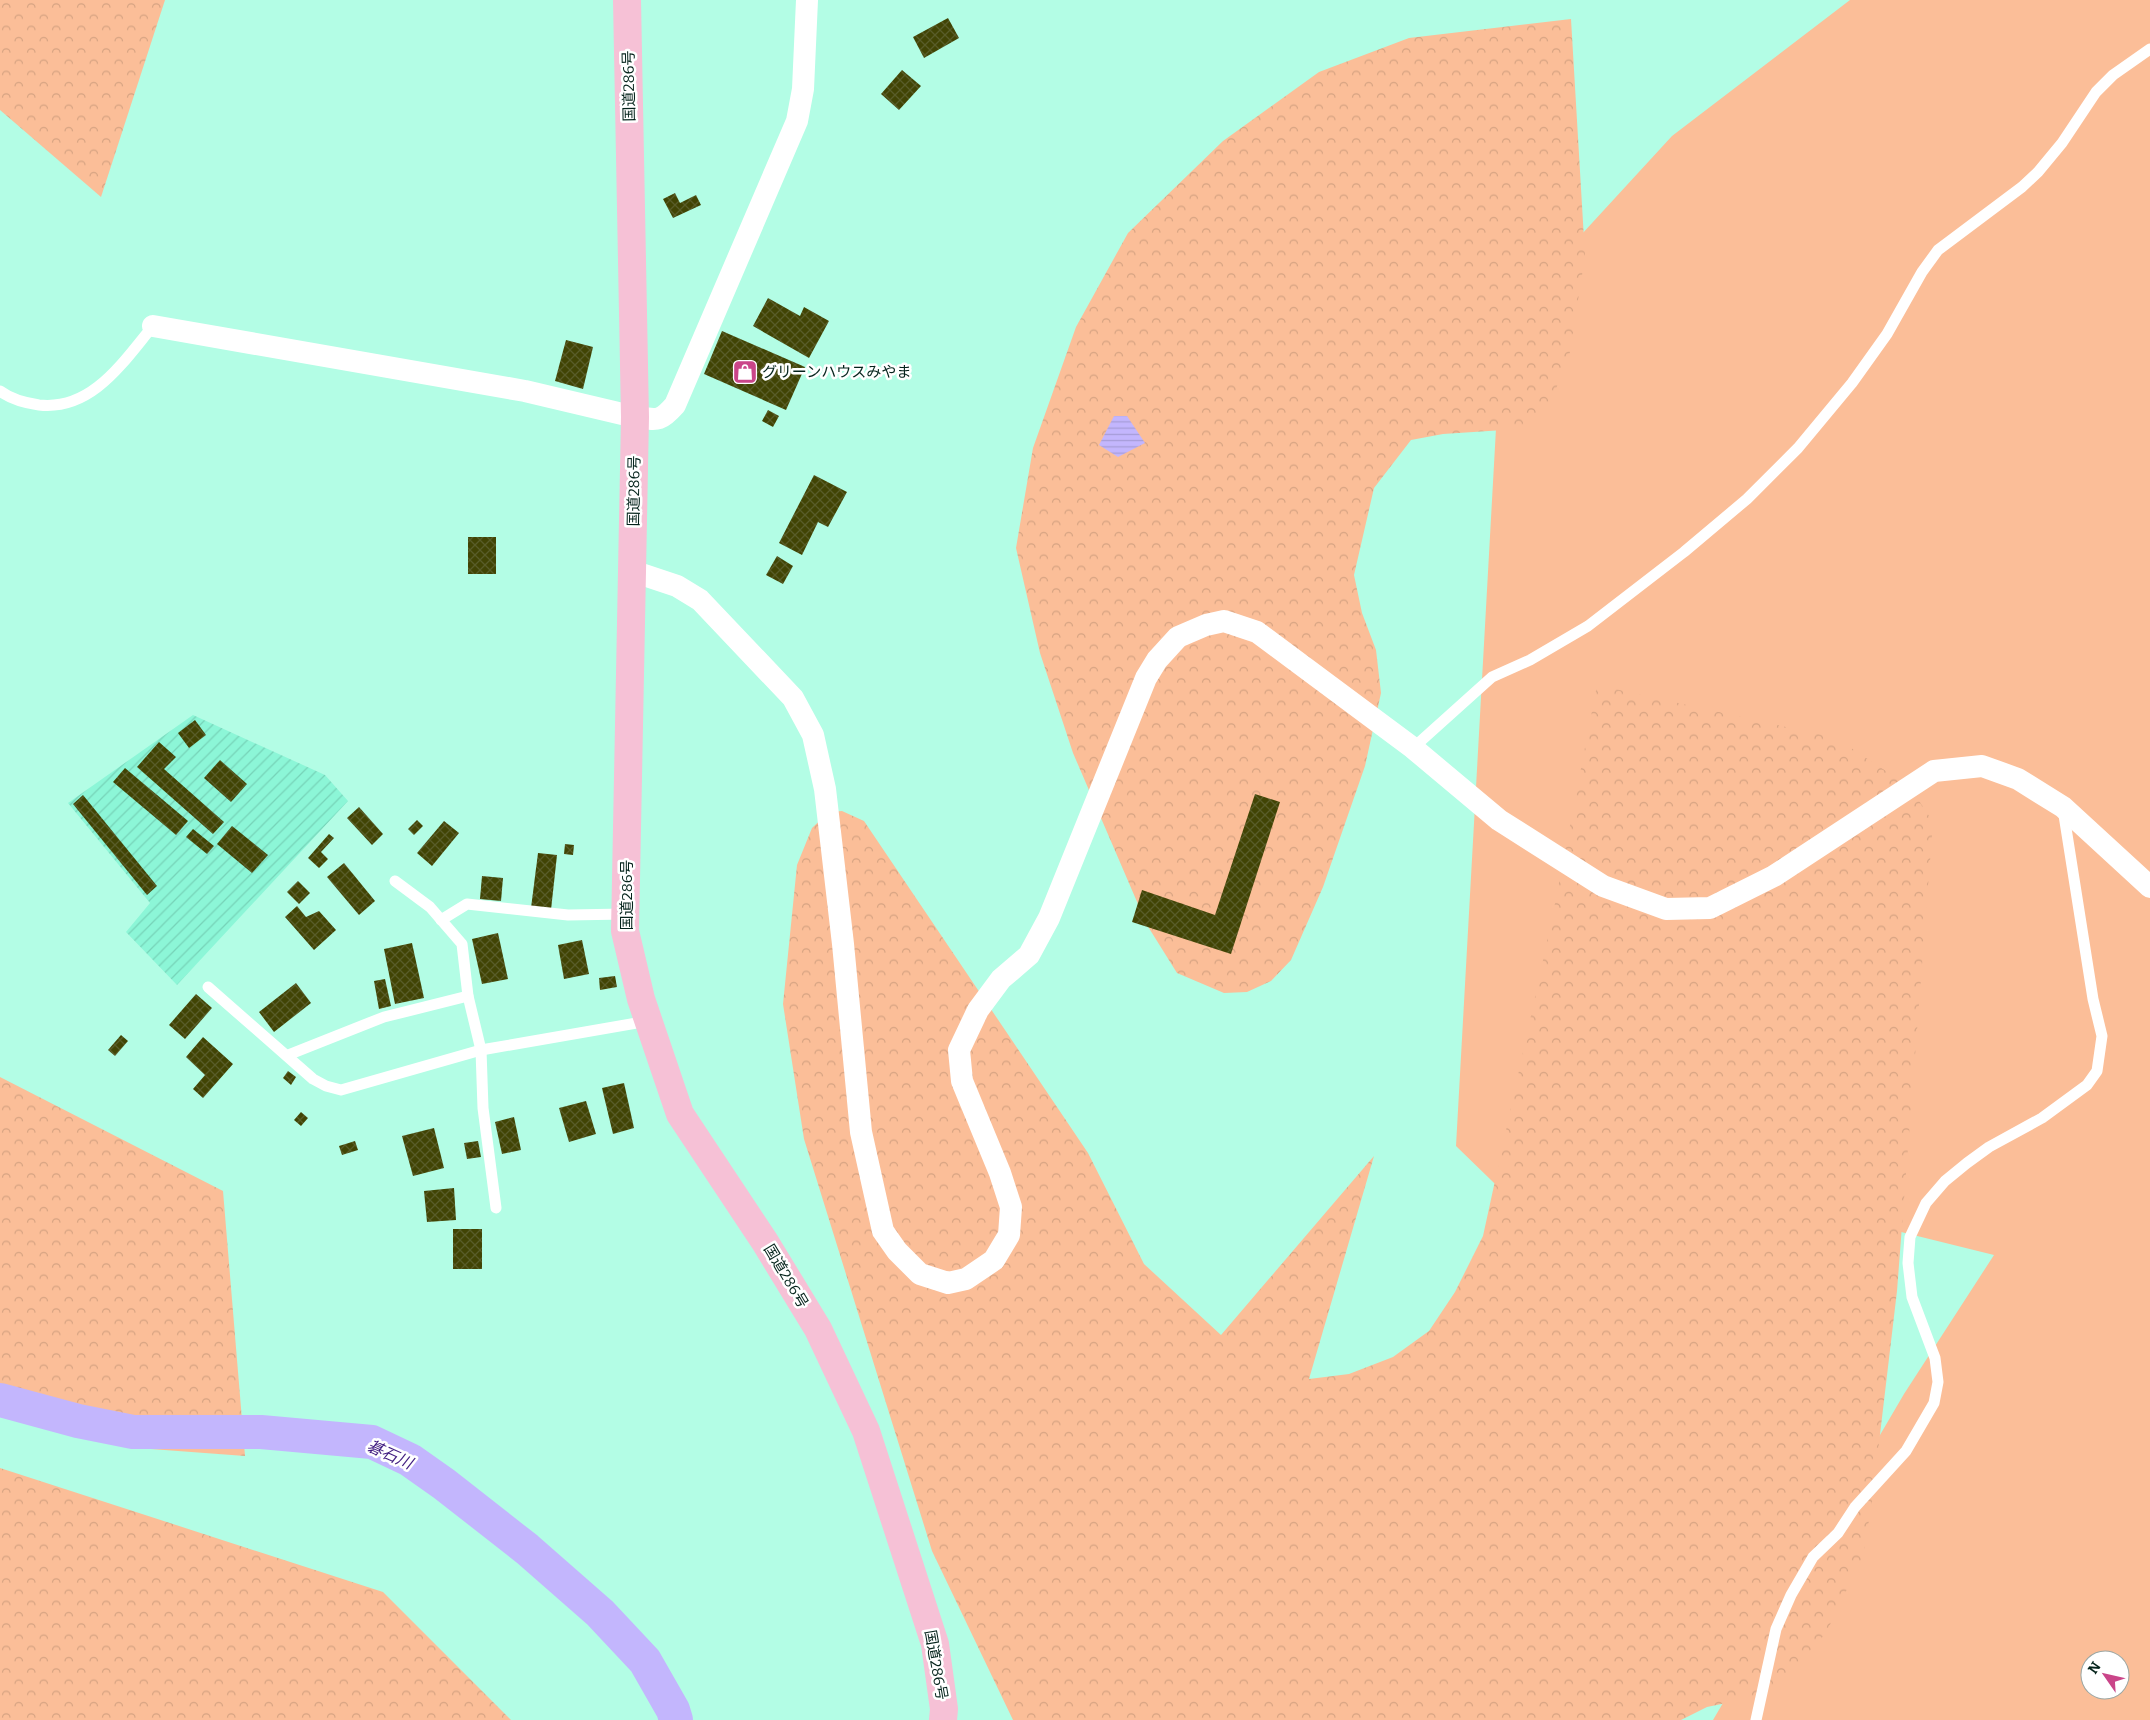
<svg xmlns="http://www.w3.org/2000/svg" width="2150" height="1720" viewBox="0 0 2150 1720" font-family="Bitter,'Noto Sans JP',serif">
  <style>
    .industrial { fill: url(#industrial-furrows) }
    .green { fill: #fbbe98; fill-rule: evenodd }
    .forest { fill: url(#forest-crowns) }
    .water { fill: url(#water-rules) }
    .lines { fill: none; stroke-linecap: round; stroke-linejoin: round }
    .river { stroke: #c3b6fd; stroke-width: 34 }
    .building { fill: url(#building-cross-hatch) }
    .lane { stroke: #fff; stroke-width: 11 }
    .street { stroke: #fff; stroke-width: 22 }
    .highway { stroke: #f6c1d6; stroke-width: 28 }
    .labels { text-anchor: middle; stroke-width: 5; stroke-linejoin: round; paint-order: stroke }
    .street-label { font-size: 15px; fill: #04231b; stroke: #fff }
    .poi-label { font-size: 15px; fill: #04231b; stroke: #fff; text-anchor: start }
    .water-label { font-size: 16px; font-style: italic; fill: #401c80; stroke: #fff }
  </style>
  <defs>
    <pattern id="industrial-furrows" width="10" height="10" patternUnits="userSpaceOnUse" patternTransform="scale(1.25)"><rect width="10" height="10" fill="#8cf6d7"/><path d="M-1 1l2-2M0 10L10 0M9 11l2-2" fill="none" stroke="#77d3b8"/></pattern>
    <pattern id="forest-crowns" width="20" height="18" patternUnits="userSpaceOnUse" patternTransform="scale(1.25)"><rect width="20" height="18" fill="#fbbe98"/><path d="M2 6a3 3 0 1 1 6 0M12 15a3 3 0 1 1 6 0" fill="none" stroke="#d6a382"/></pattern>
    <pattern id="water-rules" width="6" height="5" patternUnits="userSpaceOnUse" patternTransform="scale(1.25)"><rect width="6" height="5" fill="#c3b6fd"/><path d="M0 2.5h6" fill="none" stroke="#a69cd8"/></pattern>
    <pattern id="building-cross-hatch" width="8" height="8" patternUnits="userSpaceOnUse" patternTransform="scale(1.25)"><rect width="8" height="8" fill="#414404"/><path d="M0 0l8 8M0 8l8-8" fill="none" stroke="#585c29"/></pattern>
  </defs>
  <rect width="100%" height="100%" fill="#b3fde5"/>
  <!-- industrial -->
  <polygon class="industrial" points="193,715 325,775 348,801 177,985 126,932 150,903 68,803"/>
  <!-- green -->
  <path class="green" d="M1850,0h300v1720h-437l191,-326 90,-139 -230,-57 -201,52 -107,-104 46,-825 170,-185zM2090,1660h30v30h-30z"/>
  <!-- forest -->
  <g class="forest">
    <polygon points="0,0 165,0 101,197 0,110"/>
    <polygon points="1571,19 1585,256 1570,352 1548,410 1519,429 1443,434 1411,440 1374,488 1354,575 1362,613 1376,650 1381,693 1365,766 1323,887 1291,960 1271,981 1247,992 1224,993 1177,973 1147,925 1073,753 1040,653 1016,548 1033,448 1076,327 1128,233 1223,141 1319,72 1409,38"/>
    <polygon points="1597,685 1836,738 1910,787 1933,822 1897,1291 1872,1502 1863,1556 1826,1633 1792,1671 1760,1696 1707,1707 1681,1720 1013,1720 932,1551 804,1139 783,1004 797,865 812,828 829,812 842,811 864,821 1088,1153 1144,1264 1221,1335 1374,1156 1309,1379 1349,1374 1393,1357 1429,1331 1455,1292 1483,1236 1552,919"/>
    <polygon points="0,1077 223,1191 245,1456 124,1447 0,1401"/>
    <polygon points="0,1468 383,1592 511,1720 0,1720"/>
  </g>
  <!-- water -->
  <polygon class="water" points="1114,416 1127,416 1145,443 1118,457 1099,445"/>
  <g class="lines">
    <!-- river -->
    <polyline class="river" points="0,1400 78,1421 133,1432 261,1432 372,1442 410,1460 444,1484 527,1549 600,1613 645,1661 673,1710 676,1720"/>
  </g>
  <!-- building -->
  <g class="building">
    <polygon points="948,18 959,38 924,58 913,37"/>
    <polygon points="902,70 921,86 899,110 881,94"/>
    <polygon points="675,193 680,203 696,195 701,205 673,218 663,199"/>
    <polygon points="768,298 800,316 804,307 829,321 809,358 753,326"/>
    <polygon points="722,331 805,367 786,410 704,374"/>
    <polygon points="566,340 593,347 583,389 555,381"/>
    <polygon points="768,410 779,416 773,427 762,421"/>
    <polygon points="814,475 847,492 828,527 818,522 802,555 779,543"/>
    <rect x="468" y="537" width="28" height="37"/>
    <polygon points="777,556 793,566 783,584 766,575"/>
    <polygon points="195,720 206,735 189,748 178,733"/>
    <polygon points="159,742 176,757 164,769 224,822 213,834 137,767"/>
    <polygon points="220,760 247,784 231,802 204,778"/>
    <polygon points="125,768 188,821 176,835 113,782"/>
    <polygon points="1255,794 1280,802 1231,954 1132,922 1142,890 1215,915"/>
    <polygon points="83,795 157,886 147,895 73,804"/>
    <polygon points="359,807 383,834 372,845 347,818"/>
    <polygon points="417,820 423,826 414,835 408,829"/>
    <polygon points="444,821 459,833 432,866 417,853"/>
    <polygon points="232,826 268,855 252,873 217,844"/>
    <polygon points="193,829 214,846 207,854 186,837"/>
    <polygon points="329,834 334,838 321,852 328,859 319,868 308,858"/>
    <polygon points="565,844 574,845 573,855 564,854"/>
    <polygon points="538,853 557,855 551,910 531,908"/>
    <polygon points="344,863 375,901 359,915 327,877"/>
    <polygon points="482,876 503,878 501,901 480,899"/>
    <polygon points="298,881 310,893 299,904 287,892"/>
    <polygon points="297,906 306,917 319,911 336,930 314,950 285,917"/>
    <polygon points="498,933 508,979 482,984 472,939"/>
    <polygon points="582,940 589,974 564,979 558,945"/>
    <polygon points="412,943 424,998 395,1004 384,949"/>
    <polygon points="615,976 617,987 600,990 599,978"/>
    <polygon points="385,979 391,1006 379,1009 374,981"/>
    <polygon points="296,983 311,1003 274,1032 259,1012"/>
    <polygon points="196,994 212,1008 185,1039 169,1025"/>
    <polygon points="121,1035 128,1041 115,1056 108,1050"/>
    <polygon points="203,1037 233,1064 203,1098 193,1089 205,1075 186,1057"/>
    <polygon points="288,1071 296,1077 291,1085 283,1078"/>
    <polygon points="624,1083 634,1128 613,1134 602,1088"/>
    <polygon points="586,1101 596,1134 569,1142 559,1108"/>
    <polygon points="301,1112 308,1118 301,1126 294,1120"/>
    <polygon points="514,1117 521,1150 502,1154 495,1122"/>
    <polygon points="434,1128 444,1168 413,1176 402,1136"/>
    <polygon points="355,1141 358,1150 342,1155 339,1146"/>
    <polygon points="478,1141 481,1157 467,1159 464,1143"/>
    <polygon points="454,1188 456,1220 427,1222 424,1191"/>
    <rect x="453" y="1229" width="29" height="40"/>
  </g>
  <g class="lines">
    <!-- lane -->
    <g class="lane">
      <path d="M0,391c12,9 25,12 39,14 53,6 84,-43 114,-79"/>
      <polyline points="1413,748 1492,677 1530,660 1588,626 1684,552 1747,499 1798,448 1852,383 1887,334 1922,272 1938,250 2022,187 2038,172 2062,143 2096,92 2113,75 2150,49"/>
      <polyline points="395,881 430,907 462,944 468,996 481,1050 483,1108 496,1208"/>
      <polyline points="441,920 467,904 568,915 626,914"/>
      <polyline points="208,987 313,1079 326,1086 341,1090 481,1050 648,1021"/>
      <polyline points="288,1055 384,1017 468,996"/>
      <polyline points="1756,1720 1776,1629 1791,1595 1813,1557 1838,1533 1855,1507 1906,1451 1934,1403 1938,1382 1935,1358 1912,1297 1908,1263 1910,1237 1926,1203 1945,1181 1967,1163 1989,1147 2042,1118 2087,1085 2097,1071 2102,1036 2093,999 2063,809"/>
    </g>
    <!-- street -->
    <g class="street">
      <path d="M153,326l372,65 110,26c23,3 25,5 40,-12l122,-284 6,-32 4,-89"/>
      <polyline points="632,571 677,586 700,600 793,698 813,735 825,789 843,944 861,1132 883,1231 897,1251 920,1274 948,1283 966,1279 994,1260 1009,1235 1011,1207 1000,1173 962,1081 959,1050 978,1010 1001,979 1029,955 1049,918 1146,678 1157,660 1178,637 1206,625 1224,621 1257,632 1413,748 1499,820 1603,886 1666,909 1710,908 1774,876 1934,771 1982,766 2018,779 2063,807 2150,887"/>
    </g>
    <!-- highway -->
    <polyline class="highway" points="627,0 635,417 625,931 641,999 680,1114 765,1242 818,1329 866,1431 935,1644 944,1709 943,1720"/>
  </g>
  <!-- icons -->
  <defs>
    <symbol id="shop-square" viewBox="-11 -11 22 22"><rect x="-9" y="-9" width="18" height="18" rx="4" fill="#ca4589" stroke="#fff"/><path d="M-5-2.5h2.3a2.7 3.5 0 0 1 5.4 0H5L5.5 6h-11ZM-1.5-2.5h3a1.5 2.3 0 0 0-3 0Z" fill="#fff"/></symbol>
  </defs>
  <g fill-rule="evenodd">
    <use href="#shop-square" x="731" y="358" width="28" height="28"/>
  </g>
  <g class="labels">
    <!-- street labels -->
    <g class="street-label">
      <text transform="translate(629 86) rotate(-91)" y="5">国道286号</text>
      <text transform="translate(634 491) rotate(-89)" y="5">国道286号</text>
      <text transform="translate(627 895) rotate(-90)" y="5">国道286号</text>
      <text transform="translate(786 1276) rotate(59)" y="5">国道286号</text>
      <text transform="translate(936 1665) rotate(80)" y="5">国道286号</text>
    </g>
    <!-- poi labels -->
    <g class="poi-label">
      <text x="762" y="377">グリーンハウスみやま</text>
    </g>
    <!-- water labels -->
    <g class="water-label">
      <text transform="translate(390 1454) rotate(24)" y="6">碁石川</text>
    </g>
  </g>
  <!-- north arrow -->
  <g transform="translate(2105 1675) rotate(304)"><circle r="24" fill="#ffffff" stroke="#9ba7a4"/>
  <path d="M0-4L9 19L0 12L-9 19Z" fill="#ca4589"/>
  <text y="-8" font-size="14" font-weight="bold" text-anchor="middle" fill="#04231b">N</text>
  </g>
</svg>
